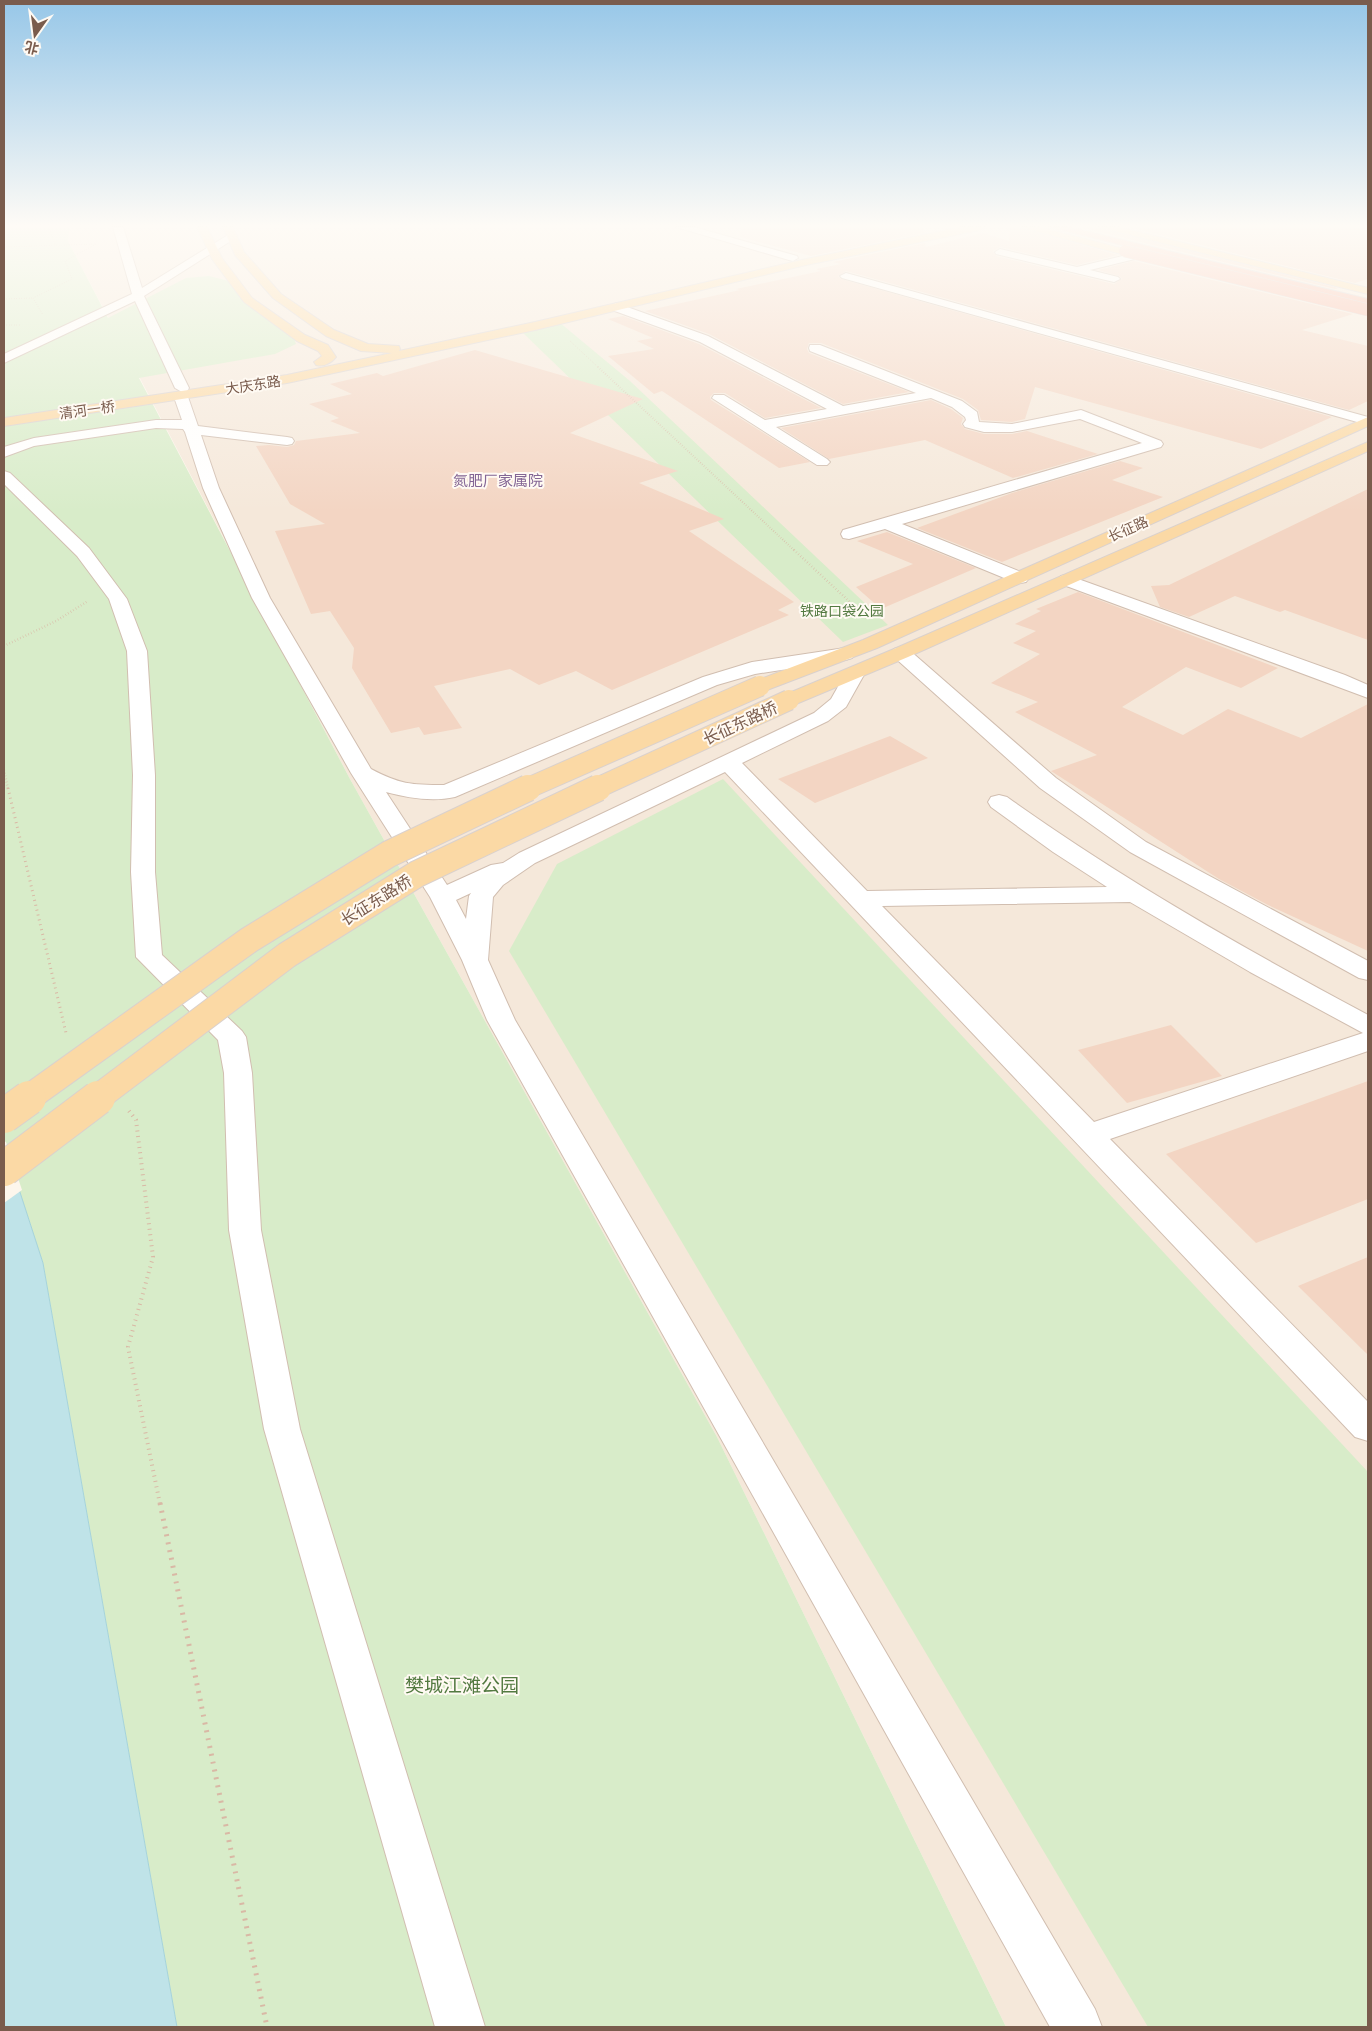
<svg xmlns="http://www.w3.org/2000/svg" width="1372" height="2031" viewBox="0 0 1372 2031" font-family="'Sofia Sans Condensed','Noto Sans SC',sans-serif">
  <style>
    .residential { fill: #f5e8da }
    .green { fill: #d8ecc9 }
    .water { fill: #bfe3e8; stroke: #a5d3da }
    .pier { fill: #fdf6ec }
    .building { fill: #f3d5c3 }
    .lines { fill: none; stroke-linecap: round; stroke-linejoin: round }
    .minor-casing { stroke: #d1beb0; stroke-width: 2 }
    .major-casing { stroke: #dad1cd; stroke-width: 2 }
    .highway-casing { stroke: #dad1cd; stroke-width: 2 }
    .path-far5 { stroke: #d9b8a5; stroke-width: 1; stroke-dasharray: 0.5 2; stroke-linecap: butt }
    .path-far4 { stroke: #d9b8a5; stroke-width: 2; stroke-dasharray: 0.5 2; stroke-linecap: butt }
    .path-far3 { stroke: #d9b8a5; stroke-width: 2.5; stroke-dasharray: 0.5 2.5; stroke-linecap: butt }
    .path-far2 { stroke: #d9b8a5; stroke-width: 3; stroke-dasharray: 1 4; stroke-linecap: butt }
    .path-far1 { stroke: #d9b8a5; stroke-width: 4; stroke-dasharray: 1 4.5; stroke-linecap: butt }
    .path { stroke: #d9b8a5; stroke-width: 5; stroke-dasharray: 2 6; stroke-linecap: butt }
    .minor { fill: #fff; fill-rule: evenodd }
    .major { fill: #fbd9a5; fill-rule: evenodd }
    .highway { fill: #f7b7a3; fill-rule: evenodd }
    .major-bridge-far2-casing { stroke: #dad1cd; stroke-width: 22; stroke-linecap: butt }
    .major-bridge-far1-casing { stroke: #dad1cd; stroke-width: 28; stroke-linecap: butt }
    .major-bridge-casing { stroke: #dad1cd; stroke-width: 36; stroke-linecap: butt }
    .highway-bridge-casing { stroke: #dad1cd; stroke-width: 13; stroke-linecap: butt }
    .major-bridge-far2 { stroke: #fbd9a5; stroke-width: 20 }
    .major-bridge-far1 { stroke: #fbd9a5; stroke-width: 26 }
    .major-bridge { stroke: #fbd9a5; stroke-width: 34 }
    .highway-bridge { stroke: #f7b7a3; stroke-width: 12 }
    .labels { text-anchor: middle; stroke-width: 4; stroke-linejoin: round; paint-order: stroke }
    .far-street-label { font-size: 14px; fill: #7a5c4d; stroke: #fffaf3 }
    .far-park-label { font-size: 14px; fill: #537a41; stroke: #fffaf3 }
    .far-neighbourhood-label { font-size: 15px; fill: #846695; stroke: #fffaf3 }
    .street-label { font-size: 16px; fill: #7a5c4d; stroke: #fffaf3 }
    .near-park-label { font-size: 19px; fill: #537a41; stroke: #fffaf3 }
  </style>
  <rect width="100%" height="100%" fill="#fdf6ec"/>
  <!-- residential -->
  <polygon class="residential" points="71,227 1368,227 1368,2027 1006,2027 717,1437 350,779 68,241"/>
  <!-- green -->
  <g class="green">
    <polygon points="4,227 70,227 68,241 108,318 186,278 209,276 229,281 293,335 296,344 275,354 139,378 350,779 717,1437 1006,2027 177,2027 43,1263 4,1143"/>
    <polygon points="559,322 630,381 888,625 843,642 521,331"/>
    <polygon points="723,779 1368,1472 1368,2027 1148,2027 509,951 557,864"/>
  </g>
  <!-- water -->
  <polygon class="water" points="4,1143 43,1263 177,2027 4,2027"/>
  <!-- pier -->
  <polygon class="pier" points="4,1141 6,1142 22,1190 4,1203"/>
  <!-- building -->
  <g class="building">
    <polygon points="741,227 923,227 924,233 811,256 740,237"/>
    <polygon points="1010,227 1018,227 1118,255 1077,265 1000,247 993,251 996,256 1114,284 1122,279 1119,276 1098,270 1134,261 1353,314 1302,330 1368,346 1368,401 1349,410 846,271 838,276 841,279 1332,417 1261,449 1035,387 1025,419 1012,422 981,420 978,410 963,399 821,343 809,343 807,349 809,353 909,392 843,404 709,334 645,311 740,290 736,289 821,271 816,269 841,264 833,262 925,243 926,247 983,233 1009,241"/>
    <polygon points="1079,227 1096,227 1338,288 1335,289"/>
    <polygon points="1128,227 1352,227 1368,230 1368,279 1355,283"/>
    <polygon points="623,316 699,344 821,408 765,418 725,393 714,393 710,397 711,400 810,462 779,468 662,391 654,394 608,356 654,349 637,341 653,338 608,319"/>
    <polygon points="475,350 643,399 570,433 678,471 639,483 724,519 689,531 794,602 778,610 789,615 612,690 576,671 539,685 510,669 434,686 462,728 424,735 419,727 391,733 352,668 354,648 330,611 311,614 275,531 325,524 290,504 256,446 269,445 287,447 294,445 296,441 360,433 330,421 339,418 309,404 352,394 330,384 377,373 383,376"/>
    <polygon points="931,400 951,409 963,418 961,424 965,429 984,434 1012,434 1027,431 1098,454 1013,478 925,440 829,459 781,428"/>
    <polygon points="1120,461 1143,468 1112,480 1163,497 1002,562 917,528 1012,493"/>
    <polygon points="1368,489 1368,640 1285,610 1280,612 1235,596 1189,617 1160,607 1151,586 1169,585"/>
    <polygon points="887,532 976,568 881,609 856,587 913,564 857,541"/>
    <polygon points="1078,592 1278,668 1241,688 1186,667 1122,707 1183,735 1228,709 1301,738 1368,704 1368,951 1268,905 1219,879 1051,771 1097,755 1015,712 1038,702 991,683 1040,654 1013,643 1036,631 1015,624 1041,611 1036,609"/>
    <polygon points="890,736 928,758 815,803 778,779"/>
    <polygon points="1171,1025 1222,1076 1127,1103 1078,1050"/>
    <polygon points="1368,1081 1368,1199 1256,1243 1166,1154"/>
    <polygon points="1368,1257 1368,1355 1298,1286"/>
  </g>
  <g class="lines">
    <defs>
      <g id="minor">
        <polygon points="113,227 123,227 142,288 228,235 236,235 237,237 144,296 189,388 187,391 182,392 175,388 135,301 4,363 4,354 132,294"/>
        <polygon points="676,227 694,227 797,256 798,258 793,261 789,260"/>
        <polygon points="1000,249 1077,267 1135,253 1140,256 1139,258 1090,270 1118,277 1120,279 1114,282 996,254 995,252"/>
        <polygon points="846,273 1368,417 1368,425 842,278 840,276"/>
        <polygon points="616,303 708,336 843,406 916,393 810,351 809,348 810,345 820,345 962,401 977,412 979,422 1012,424 1081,410 1161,441 1163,444 1161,447 902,524 1026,574 1029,578 1026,582 1020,583 1014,582 885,529 849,539 843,538 841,534 843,530 1142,443 1080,419 1012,432 984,432 965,427 963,424 966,420 965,417 952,407 931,398 776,427 827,459 830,462 827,465 817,465 712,398 714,395 724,395 765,420 827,409 700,342 612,310 610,307"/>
        <path d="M181,393l7,4 10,29 89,11 5,1 2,3 -2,3 -5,1 -86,-10 18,53 51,110 101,171c28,15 40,16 73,16l259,-108 49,-15 93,-14 7,2 3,4 -3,4 -7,2 -90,14 -38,11 -262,112c-23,5 -47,1 -69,-5l61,93 44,-20 12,-2 16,-10 295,-140 17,-14 17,-30 7,-2 7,2 3,4 -19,34 -18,14 -86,42 125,128 240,-4 -54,-35 -62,-45 -3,-5 3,-5 8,-2 8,2c115,82 236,151 361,218v36l-258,88 258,263v39l-13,-4 -630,-665 -190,91 -32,22 -10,12 -5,63 27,60 580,989 7,18h-52l-563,-1007 -25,-60 -32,-63 -79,-124 -99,-175 -49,-110 -18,-56 -2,-3 -27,-1 -122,18 -30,11v-10l30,-9 122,-18h26l-8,-23zM471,893l-2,3 -3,23 -10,-19zM1130,902l120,70 113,61 -269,89 -212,-216z"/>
        <polygon points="4,471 10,473 89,548 127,599 147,651 155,775 155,872 162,955 242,1031 246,1037 252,1073 261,1230 300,1429 485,2027 435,2027 264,1429 229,1230 224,1073 218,1040 136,957 131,872 133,775 127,651 109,599 77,556 4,484"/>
        <polygon points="1067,575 1345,675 1368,685 1368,698 1061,584 1058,580 1061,576"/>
        <polygon points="901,647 908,649 1056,778 1146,842 1368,961 1368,980 1359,978 1130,852 1040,788 894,657 891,653 894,649"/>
      </g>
      <g id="major">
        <path d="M197,227h10l15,31 30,40 53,37 23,10 8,12c-5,6 -12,10 -20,8l-2,-3 8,-6 -4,-5 -21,-10 -53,-39 -32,-43z"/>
        <polygon points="223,227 233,227 244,252 281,294 334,330 368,344 399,346 400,349 399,351 535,322 806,259 962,227 985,227 980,230 806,265 535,330 287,383 4,426 4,418 287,375 392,353 361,351 326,336 273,298 235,255"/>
        <polygon points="1020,227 1039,227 1159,258 1160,260 1155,263"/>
        <polygon points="1098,227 1118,227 1368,288 1368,294"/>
        <polygon points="1368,417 1368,426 877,648 767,690 760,692 753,690 750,686 753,682 863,640"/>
        <polygon points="1368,442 1368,451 908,657 796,704 789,706 782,704 779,700 782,696 894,649"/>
      </g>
      <polygon id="highway" points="1049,227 1069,227 1368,299 1368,306"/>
    </defs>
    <!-- minor casing -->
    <use href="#minor" class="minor-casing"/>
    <!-- major casing -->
    <use href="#major" class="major-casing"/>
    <!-- highway casing -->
    <use href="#highway" class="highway-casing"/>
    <!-- path-far5 -->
    <g class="path-far5">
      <polyline points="49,227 55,245"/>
      <polyline points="4,247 96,244 65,261 72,279 33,298 43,315"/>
      <polyline points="4,299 33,298"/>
      <polyline points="4,325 20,325"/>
      <polyline points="570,341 599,368"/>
    </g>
    <!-- path-far4 -->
    <polyline class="path-far4" points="598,367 795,551"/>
    <!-- path-far3 -->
    <g class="path-far3">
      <polyline points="794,550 867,618"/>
      <polyline points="4,646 56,621 88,601"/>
      <polyline points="4,770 8,789"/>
    </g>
    <!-- path-far2 -->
    <polyline class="path-far2" points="8,788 66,1033"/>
    <!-- path-far1 -->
    <polyline class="path-far1" points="129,1111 136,1120 153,1257 128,1347 160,1504"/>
    <!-- path -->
    <polyline class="path" points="160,1503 267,2027"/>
    <!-- minor -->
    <use href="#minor" class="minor"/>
    <!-- major -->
    <use href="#major" class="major"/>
    <!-- highway -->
    <use href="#highway" class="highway"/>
    <defs>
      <g id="major-bridge-far2">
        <polyline points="526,789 760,686"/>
        <polyline points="595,789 789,700"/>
      </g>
      <g id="major-bridge-far1">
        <polyline points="27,1099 249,940 389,854 528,788"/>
        <polyline points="96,1099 287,955 417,874 598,788"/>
      </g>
      <g id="major-bridge">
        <polyline points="4,1116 29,1098"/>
        <polyline points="4,1169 98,1098"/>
      </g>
      <polyline id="highway-bridge" points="1125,251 1368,310"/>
    </defs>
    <!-- major-bridge-far2 casing -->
    <use href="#major-bridge-far2" class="major-bridge-far2-casing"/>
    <!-- major-bridge-far1 casing -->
    <use href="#major-bridge-far1" class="major-bridge-far1-casing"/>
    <!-- major-bridge casing -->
    <use href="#major-bridge" class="major-bridge-casing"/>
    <!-- highway-bridge casing -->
    <use href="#highway-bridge" class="highway-bridge-casing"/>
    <!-- major-bridge-far2 -->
    <use href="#major-bridge-far2" class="major-bridge-far2"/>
    <!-- major-bridge-far1 -->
    <use href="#major-bridge-far1" class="major-bridge-far1"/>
    <!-- major-bridge -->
    <use href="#major-bridge" class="major-bridge"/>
    <!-- highway-bridge -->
    <use href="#highway-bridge" class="highway-bridge"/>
  </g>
  <!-- sky -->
  <linearGradient id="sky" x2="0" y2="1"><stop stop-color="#97c7e8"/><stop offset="0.44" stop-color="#fefbf6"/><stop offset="1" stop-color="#fefbf6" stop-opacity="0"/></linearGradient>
  <rect width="1372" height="512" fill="url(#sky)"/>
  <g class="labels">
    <!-- far-street labels -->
    <g class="far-street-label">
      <text transform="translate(253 385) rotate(-9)" y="5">大庆东路</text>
      <text transform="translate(87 410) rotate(-8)" y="5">清河一桥</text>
      <text transform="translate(1128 529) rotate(-24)" y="5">长征路</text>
    </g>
    <!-- far-park labels -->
    <g class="far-park-label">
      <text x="842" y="616">铁路口袋公园</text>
    </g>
    <!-- far-neighbourhood labels -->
    <g class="far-neighbourhood-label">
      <text x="498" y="486">氮肥厂家属院</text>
    </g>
    <!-- street labels -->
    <g class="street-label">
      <text transform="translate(740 723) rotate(-25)" y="6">长征东路桥</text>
      <text transform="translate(376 900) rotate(-32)" y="6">长征东路桥</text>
    </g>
    <!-- near-park labels -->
    <g class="near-park-label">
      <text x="462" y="1692">樊城江滩公园</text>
    </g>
  </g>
  <!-- border -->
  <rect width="1372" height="2031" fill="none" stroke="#7a5c4d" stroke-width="10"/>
  <!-- north arrow -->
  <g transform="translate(35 35) rotate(194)" stroke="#fffaf3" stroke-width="4" paint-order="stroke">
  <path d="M0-4L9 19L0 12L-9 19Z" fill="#7a5c4d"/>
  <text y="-8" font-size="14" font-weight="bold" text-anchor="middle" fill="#7a5c4d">北</text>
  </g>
</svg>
